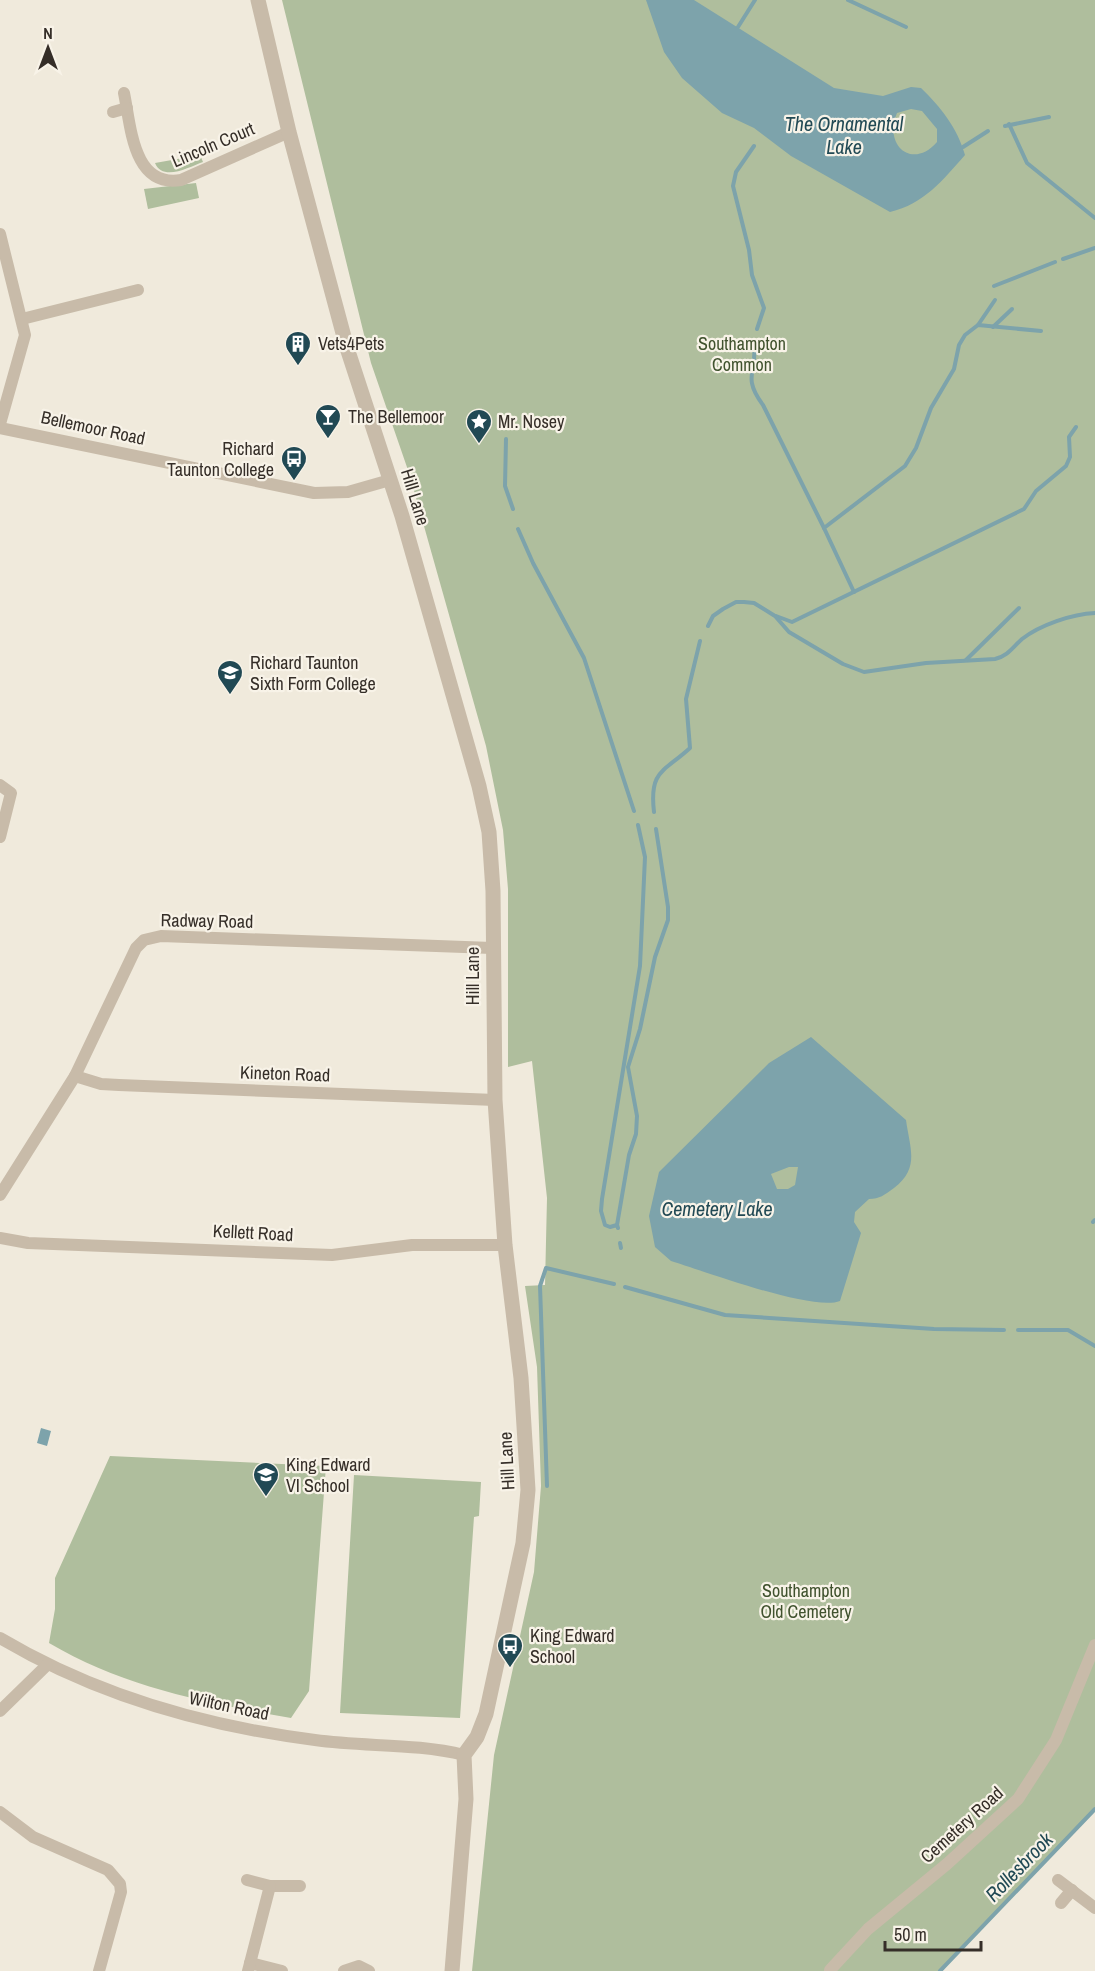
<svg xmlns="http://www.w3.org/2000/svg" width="1095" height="1971" viewBox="0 0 1095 1971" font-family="'Archivo Narrow',sans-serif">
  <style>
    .green { fill: #afbe9d }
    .water { fill: #7da3ab; fill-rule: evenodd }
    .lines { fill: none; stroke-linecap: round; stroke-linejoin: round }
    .stream { stroke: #7da3ab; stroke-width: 4 }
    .minor { stroke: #c8bba9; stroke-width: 12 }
    .tertiary { stroke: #c8bba9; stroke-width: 15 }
    .labels { text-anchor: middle; stroke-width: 4.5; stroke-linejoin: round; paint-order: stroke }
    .street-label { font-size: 18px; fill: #352e28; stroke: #f8f3e8 }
    .poi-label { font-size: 18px; fill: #352e28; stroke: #f8f3e8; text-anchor: start }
    .park-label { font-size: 18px; fill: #40522e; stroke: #f8f3e8 }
    .water-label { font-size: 20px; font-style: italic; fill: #214954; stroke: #f8f3e8 }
  </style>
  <rect width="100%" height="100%" fill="#f0eadc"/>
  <!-- green -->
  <g class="green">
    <polygon points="282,0 1095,0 1095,1809 940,1971 472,1971 494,1755 534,1572 541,1486 537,1367 525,1286 545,1285 547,1198 532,1061 508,1067 508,889 503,830 486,746 409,473 371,363"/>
    <path d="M200,155l3,7c-14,5 -40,20 -48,1z"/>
    <polygon points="196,183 199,198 148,209 144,189"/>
    <path d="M110,1456l216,10 -17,225 -18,27c-84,-15 -168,-31 -242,-75l6,-34v-31z"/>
    <polygon points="354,1475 481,1482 479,1516 474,1517 460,1718 340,1713"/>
  </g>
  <!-- water -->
  <g class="water">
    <path d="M646,0h48l140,88 49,8 28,-9 10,1c19,18 37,41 44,67 -22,25 -41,49 -75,57l-99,-56 -37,-28 -32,-15 -40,-35 -18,-26zM911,109l11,2 15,18v13c-24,28 -54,4 -40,-29z"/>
    <path d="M811,1037l95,83c4,29 14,48 -12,68 -10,7 -14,11 -25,11l-14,13 -1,10 7,11 -21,68c-27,11 -136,-30 -169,-40l-16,-14 -6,-31 10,-44 110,-109zM789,1167h9l-3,18 -7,4h-11l-6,-15z"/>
    <polygon points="41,1428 51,1431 47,1446 37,1443"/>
  </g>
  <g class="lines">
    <!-- stream -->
    <g class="stream">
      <polyline points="848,0 906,27"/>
      <polyline points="738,27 755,0"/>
      <polyline points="1009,124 1027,163 1095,218"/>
      <polyline points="1005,126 1049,117"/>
      <polyline points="754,146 736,172 733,186 749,250 752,275 764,308 757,329"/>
      <polyline points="963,147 988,131"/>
      <polyline points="1063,259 1095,248"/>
      <polyline points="994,286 1055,262"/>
      <polyline points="978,325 995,300"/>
      <polyline points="993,327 1012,309"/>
      <path d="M754,341c4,30 -13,35 9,64l61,123"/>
      <polyline points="506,439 505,486 513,509"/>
      <polyline points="518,529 533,563 584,658 634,811"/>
      <polyline points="854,592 824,528 905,466 916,448 931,408 954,369 959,345 965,335 978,325 1041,331"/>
      <polyline points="776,616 792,622 1024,509 1036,491 1066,466 1070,457 1069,437 1076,427"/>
      <path d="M708,626l5,-10 10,-7 13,-7h8l10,1 21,13 14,16 54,32 21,8 62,-9 69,-4c13,-3 18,-12 27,-20 18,-14 50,-25 73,-26"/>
      <polyline points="966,660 1019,608"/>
      <path d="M654,812c-5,-42 10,-40 36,-64l-4,-49 14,-58"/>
      <polyline points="1093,1222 1095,1220"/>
      <polyline points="617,1225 629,1155 636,1134 637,1116 628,1067 640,1029 655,957 668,920 668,907 656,829"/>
      <polyline points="618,1228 617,1225 610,1227 605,1225 601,1211 602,1199 640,966 645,857 638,825"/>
      <polyline points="620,1243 621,1248"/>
      <polyline points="625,1287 725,1315 934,1329 1004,1330"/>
      <polyline points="1018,1330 1068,1330 1095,1346"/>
      <polyline points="547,1486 540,1286 546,1268 614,1284"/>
      <polyline points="940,1971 1095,1809"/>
    </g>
    <!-- minor -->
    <g class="minor">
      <path d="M124,93c7,34 9,95 57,87l108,-48"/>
      <polyline points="113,112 127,108"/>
      <polyline points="0,234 25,335 0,424"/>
      <polyline points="22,319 138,290"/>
      <polyline points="0,428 314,493 348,492 390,480"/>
      <polyline points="0,785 11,793 0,837"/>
      <polyline points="75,1076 101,1084 119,1085 495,1100"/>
      <polyline points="0,1195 75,1076 136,948 144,940 161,936 492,948"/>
      <polyline points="0,1238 28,1243 332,1255 412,1245 505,1245"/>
      <path d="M0,1638c96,57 204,88 315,102 50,7 100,3 149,15"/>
      <polyline points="0,1711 47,1665"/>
      <polyline points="0,1812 33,1837 108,1870 120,1884 121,1892 99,1971"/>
      <polyline points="247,1880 270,1886 300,1886"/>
      <polyline points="1058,1880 1095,1908"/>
      <polyline points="1061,1903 1072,1890"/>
      <polyline points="250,1963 282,1971"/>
      <polyline points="830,1970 868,1929 947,1864 1018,1799 1056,1740 1095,1645"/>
      <polyline points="248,1971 270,1886"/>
      <polyline points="344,1971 359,1966 369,1971"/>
    </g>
    <!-- tertiary -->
    <polyline class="tertiary" points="258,0 289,132 347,348 402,516 479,786 489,832 493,891 495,1100 505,1245 521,1378 528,1490 523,1543 486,1714 477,1737 464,1755 466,1799 452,1971"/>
  </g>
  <!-- icons -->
  <defs>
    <symbol id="building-pin" viewBox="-11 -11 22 30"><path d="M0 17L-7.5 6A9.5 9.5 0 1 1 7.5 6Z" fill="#214954" stroke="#f8f3e8"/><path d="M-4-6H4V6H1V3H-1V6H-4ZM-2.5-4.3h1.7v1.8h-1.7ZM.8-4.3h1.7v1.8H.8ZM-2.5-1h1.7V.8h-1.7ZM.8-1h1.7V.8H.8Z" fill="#fff"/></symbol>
    <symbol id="bar-pin" viewBox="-11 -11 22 30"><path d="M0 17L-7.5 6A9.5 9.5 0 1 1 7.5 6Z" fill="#214954" stroke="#f8f3e8"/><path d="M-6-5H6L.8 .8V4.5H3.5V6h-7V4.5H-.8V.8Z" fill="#fff"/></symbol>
    <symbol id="sight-pin" viewBox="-11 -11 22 30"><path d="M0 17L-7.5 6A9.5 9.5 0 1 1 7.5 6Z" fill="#214954" stroke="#f8f3e8"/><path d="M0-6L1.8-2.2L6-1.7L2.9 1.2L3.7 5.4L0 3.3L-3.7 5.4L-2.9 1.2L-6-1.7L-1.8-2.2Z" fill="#fff"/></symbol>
    <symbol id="bus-pin" viewBox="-11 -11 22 30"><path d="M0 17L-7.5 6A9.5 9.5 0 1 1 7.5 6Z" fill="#214954" stroke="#f8f3e8"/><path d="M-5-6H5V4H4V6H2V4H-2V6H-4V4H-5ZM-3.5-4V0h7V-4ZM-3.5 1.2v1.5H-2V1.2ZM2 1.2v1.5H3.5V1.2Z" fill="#fff"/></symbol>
    <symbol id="university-pin" viewBox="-11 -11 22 30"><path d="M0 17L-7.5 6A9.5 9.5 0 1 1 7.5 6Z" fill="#214954" stroke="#f8f3e8"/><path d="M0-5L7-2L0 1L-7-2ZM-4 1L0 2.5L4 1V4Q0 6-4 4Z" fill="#fff"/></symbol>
    <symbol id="school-pin" viewBox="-11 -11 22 30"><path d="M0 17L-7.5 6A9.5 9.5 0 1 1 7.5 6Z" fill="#214954" stroke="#f8f3e8"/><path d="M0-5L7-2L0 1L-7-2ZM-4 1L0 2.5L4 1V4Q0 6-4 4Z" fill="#fff"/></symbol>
  </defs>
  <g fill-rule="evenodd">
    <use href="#building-pin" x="283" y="329" width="30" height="40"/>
    <use href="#bar-pin" x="313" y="402" width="30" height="40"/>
    <use href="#sight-pin" x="464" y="407" width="30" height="40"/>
    <use href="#bus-pin" x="279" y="444" width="30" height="40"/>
    <use href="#university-pin" x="215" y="658" width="30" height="40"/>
    <use href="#school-pin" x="251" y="1460" width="30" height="40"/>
    <use href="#bus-pin" x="495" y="1631" width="30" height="40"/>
  </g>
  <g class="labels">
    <!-- street labels -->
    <g class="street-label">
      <text transform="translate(213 145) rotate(-23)" y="6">Lincoln Court</text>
      <text transform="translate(93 428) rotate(12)" y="6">Bellemoor Road</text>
      <text transform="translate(415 497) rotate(73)" y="6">Hill Lane</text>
      <text transform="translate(207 921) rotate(1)" y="6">Radway Road</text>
      <text transform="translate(473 976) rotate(-90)" y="6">Hill Lane</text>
      <text transform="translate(285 1074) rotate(2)" y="6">Kineton Road</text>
      <text transform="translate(253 1233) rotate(3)" y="6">Kellett Road</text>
      <text transform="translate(507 1461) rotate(-93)" y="6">Hill Lane</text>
      <text transform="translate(229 1706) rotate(12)" y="6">Wilton Road</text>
      <text transform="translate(962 1825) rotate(-42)" y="6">Cemetery Road</text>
    </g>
    <!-- poi labels -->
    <g class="poi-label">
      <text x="318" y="350">Vets4Pets</text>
      <text x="348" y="423">The Bellemoor</text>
      <text x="498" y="428">Mr. Nosey</text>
      <text x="274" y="455" text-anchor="end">Richard<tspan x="274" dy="21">Taunton College</tspan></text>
      <text x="250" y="669">Richard Taunton<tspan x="250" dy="21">Sixth Form College</tspan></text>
      <text x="286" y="1471">King Edward<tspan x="286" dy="21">VI School</tspan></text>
      <text x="530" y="1642">King Edward<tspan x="530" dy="21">School</tspan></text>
    </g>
    <!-- park labels -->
    <g class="park-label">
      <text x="742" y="350">Southampton<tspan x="742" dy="21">Common</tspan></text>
      <text x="806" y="1597">Southampton<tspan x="806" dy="21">Old Cemetery</tspan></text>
    </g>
    <!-- water labels -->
    <g class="water-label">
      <text x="844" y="131">The Ornamental<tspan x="844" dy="23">Lake</tspan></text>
      <text x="717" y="1216">Cemetery Lake</text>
      <text transform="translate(1019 1867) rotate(-46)" y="7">Rollesbrook</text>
    </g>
  </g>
  <!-- north arrow -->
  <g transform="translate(48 48)" stroke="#f8f3e8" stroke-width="4.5" paint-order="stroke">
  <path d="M0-4.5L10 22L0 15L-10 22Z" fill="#352e28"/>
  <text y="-9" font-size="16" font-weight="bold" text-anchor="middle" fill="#352e28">N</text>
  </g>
  <!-- scale -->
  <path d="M885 1941v9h96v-9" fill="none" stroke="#352e28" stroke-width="3"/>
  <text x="894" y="1941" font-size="18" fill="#352e28" stroke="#f8f3e8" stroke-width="4.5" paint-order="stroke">50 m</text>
</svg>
